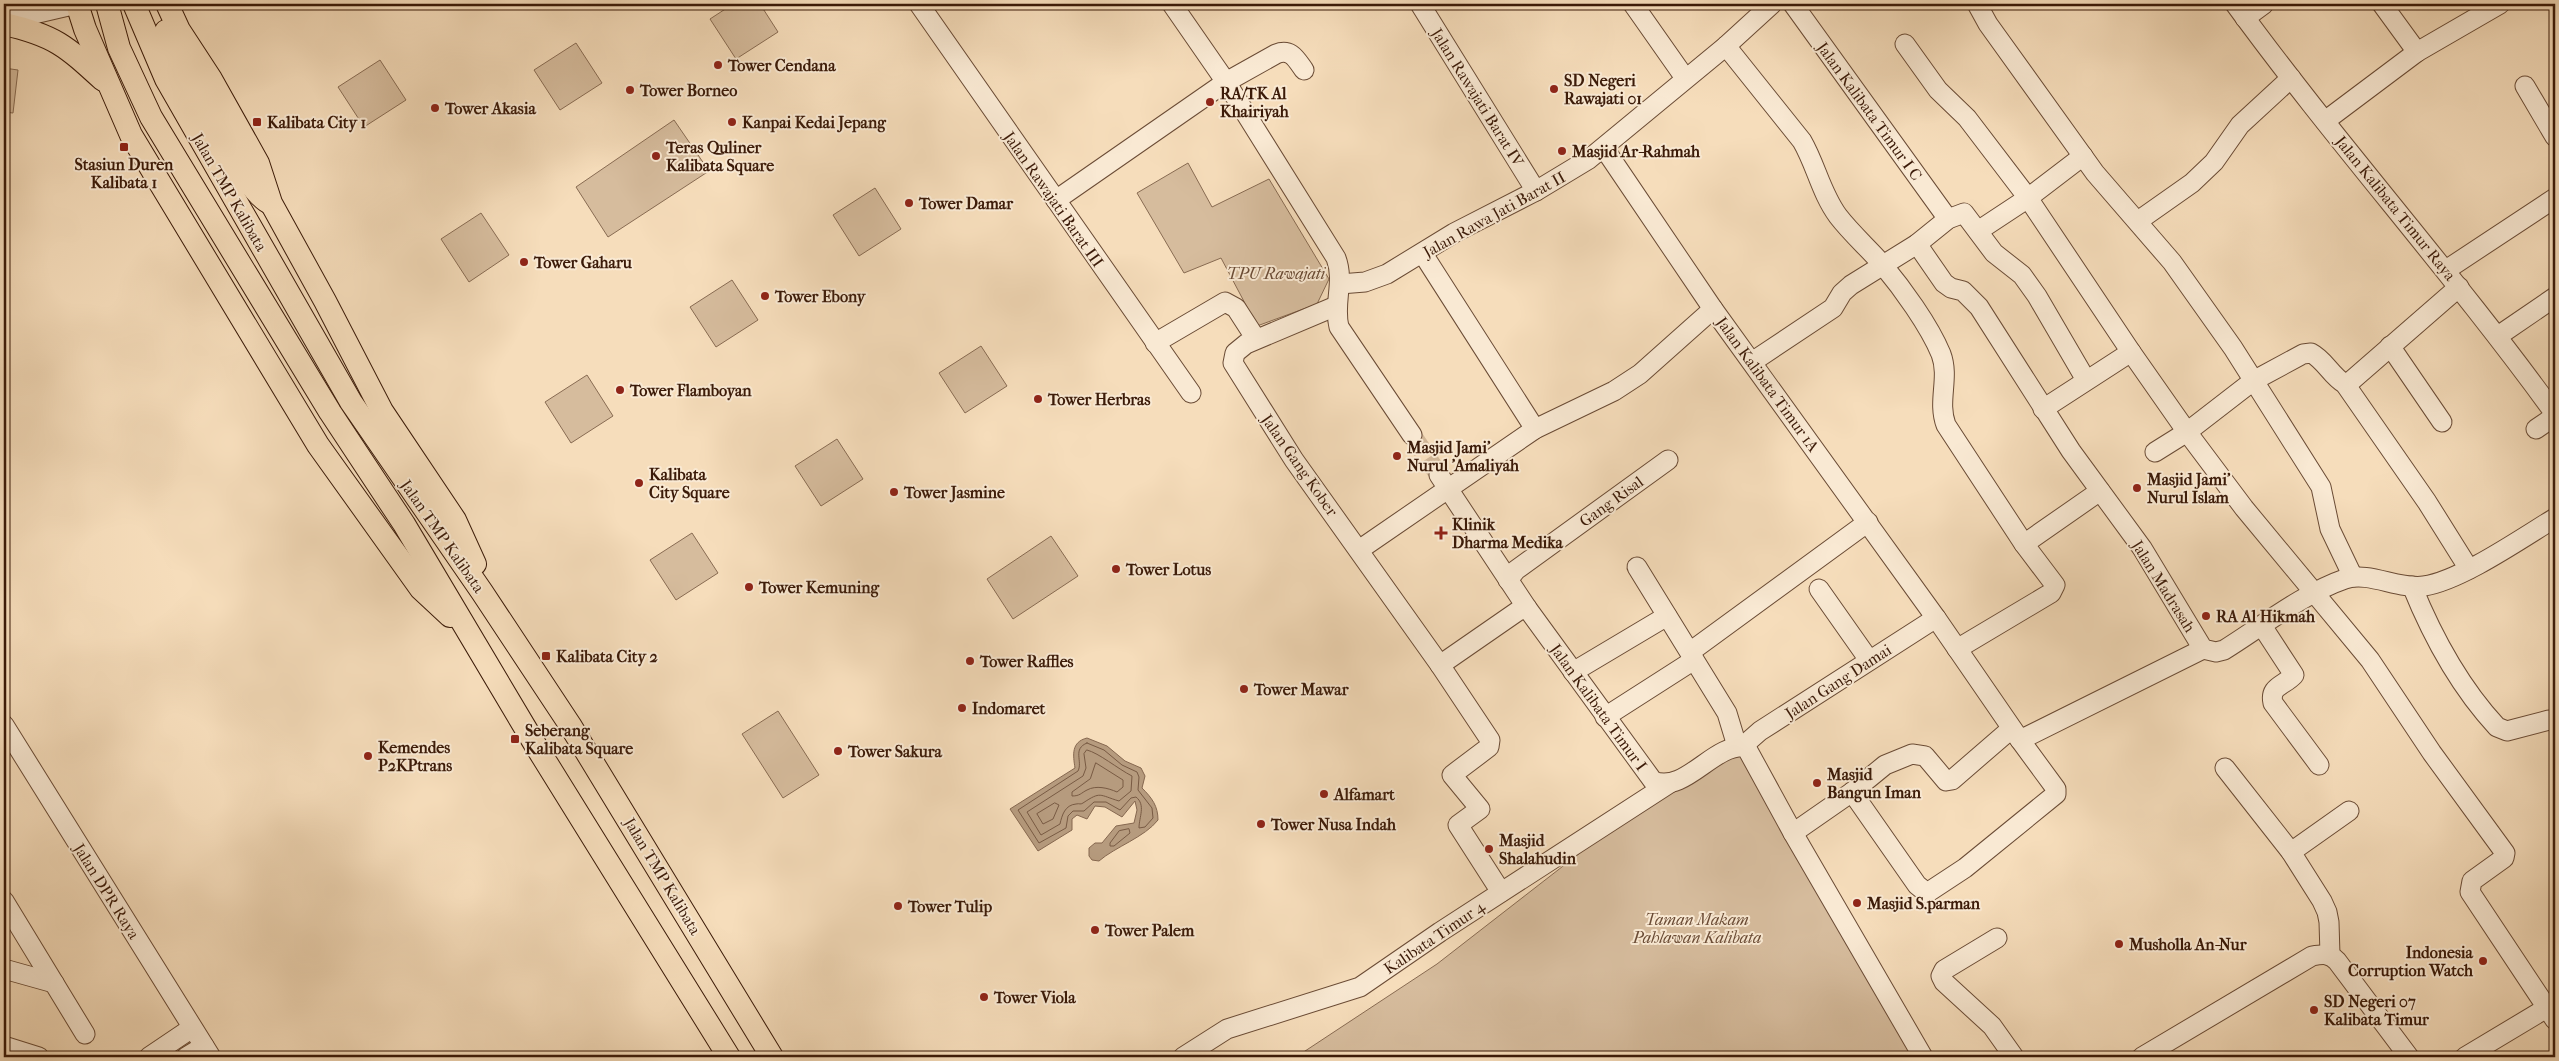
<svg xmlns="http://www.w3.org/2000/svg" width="2559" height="1061" viewBox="0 0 2559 1061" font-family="'IM FELL French Canon',serif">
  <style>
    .green { fill: #d6bc9d; stroke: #886b52 }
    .water { fill: #b69b7e; stroke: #85674f }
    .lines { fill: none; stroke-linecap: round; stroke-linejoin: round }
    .shore { stroke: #785a43; stroke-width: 1 }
    .minor-tunnel { stroke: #d1b697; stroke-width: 19; stroke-dasharray: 19 9; stroke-linecap: butt }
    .minor-casing { stroke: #6a4b35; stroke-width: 21 }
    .major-casing { stroke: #3b1a08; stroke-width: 24 }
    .minor { stroke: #f9e9d3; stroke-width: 19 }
    .major { stroke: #f6ddbb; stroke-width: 22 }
    .poi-dot { fill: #8f2418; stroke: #f9e9d3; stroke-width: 2 }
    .labels { text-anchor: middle; stroke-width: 4; stroke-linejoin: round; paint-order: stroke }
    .poi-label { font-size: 16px; font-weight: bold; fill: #3b1a08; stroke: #f9e9d3; text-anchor: start }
    .street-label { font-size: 16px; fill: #3b1a08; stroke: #f9e9d3 }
    .park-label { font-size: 16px; font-style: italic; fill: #6a4b35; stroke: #f9e9d3 }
  </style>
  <rect width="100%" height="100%" fill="#f6ddbb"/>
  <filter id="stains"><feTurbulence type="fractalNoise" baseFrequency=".004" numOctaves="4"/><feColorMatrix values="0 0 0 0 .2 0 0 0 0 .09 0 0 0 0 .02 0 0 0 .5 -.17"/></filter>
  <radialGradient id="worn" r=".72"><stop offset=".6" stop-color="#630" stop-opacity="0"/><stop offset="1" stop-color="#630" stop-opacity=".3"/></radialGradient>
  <!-- green -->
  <g class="green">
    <polygon points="733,4 760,4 778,32 736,59 710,19"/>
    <polygon points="576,43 602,83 560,110 534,70"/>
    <polygon points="380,60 406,100 364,127 338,87"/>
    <polygon points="4,68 18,70 13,113 4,112"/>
    <polygon points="674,120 709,171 608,237 576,187"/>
    <polygon points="1188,163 1212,207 1269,179 1329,279 1317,304 1257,326 1221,258 1184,273 1137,193"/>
    <polygon points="875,188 901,229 859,256 833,215"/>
    <polygon points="481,213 509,255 469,282 441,239"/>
    <polygon points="732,280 758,320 716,347 690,307"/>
    <polygon points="981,346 1007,386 965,413 939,373"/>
    <polygon points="587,375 613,416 571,443 545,402"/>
    <polygon points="837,439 863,479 821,506 795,466"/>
    <polygon points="692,533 718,573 676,600 650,560"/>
    <polygon points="1051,536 1078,576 1013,619 987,579"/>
    <polygon points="778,711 819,775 783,798 742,734"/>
    <polygon points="1737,746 1921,1057 1296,1057 1437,964 1670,783"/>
  </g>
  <!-- water -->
  <path class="water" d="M1087,738l20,8 18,15 16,7 4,8 -3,12c10,10 16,18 16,32 -13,17 -43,27 -59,41l-7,-1 -3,-4v-8l6,-5h7l14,-17 18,-3 3,-13 -2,-9 -13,16 -17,-10 -10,-1 -8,13 -10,-4 -5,4v11l-34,21 -28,-42 65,-41c-2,-13 -4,-26 12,-30z"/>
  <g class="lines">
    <!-- shore -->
    <g class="shore">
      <path d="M1087,743l17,7 18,15 15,7 2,5 -1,13 14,18 1,10 -8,9 -6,1c0,-11 7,-23 -3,-31l-5,1 -11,12 -14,-8h-12l-10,9h-11l-5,5 -2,12 -27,15 -21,-33 60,-39c5,-10 -6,-22 9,-28z"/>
      <path d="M1087,750c12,3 31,19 45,26l-1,15 -12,10c-20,-6 -18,-10 -36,2 -3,2 -3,0 -7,1 -11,1 -14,11 -16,20l-19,11 -14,-23 56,-36 3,-8 -2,-14z"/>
      <path d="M1096,763l27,17v7l-6,5c-9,-4 -21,-7 -30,-2 -6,3 -7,6 -15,6v-4l18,-13z"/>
      <polygon points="1055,803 1059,805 1053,819 1043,824 1037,814"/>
      <polygon points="1129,829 1130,833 1114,846 1110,846 1110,843 1119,831"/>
    </g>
    <!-- minor-tunnel -->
    <polyline class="minor-tunnel" points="1412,435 1439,475"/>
    <defs>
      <g id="minor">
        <polyline points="919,4 1191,393"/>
        <path d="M1172,4l54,78 110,176c9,24 -3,45 3,69l73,108"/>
        <polyline points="1420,4 1536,191"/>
        <polyline points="1633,4 1685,78"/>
        <polyline points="1793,4 1948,219"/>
        <polyline points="1977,4 1988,24 2095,173 2172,262 2233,348 2321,487 2330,529 2353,577"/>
        <path d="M2235,4c102,140 218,269 320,410"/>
        <polyline points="2382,4 2417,52"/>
        <polyline points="2245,18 2264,4"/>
        <polyline points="4,21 77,4"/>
        <polyline points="1905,44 1938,90 1967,118 2028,198 2131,352 2187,432 2244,508 2370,660 2432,753 2505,853 2504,858 2472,881 2470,892 2555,1020"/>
        <path d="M1726,46l76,95c14,24 19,52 36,75 13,17 30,32 44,48 20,24 47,61 59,90 9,24 -4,47 5,71l78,119 31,41 -4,8 -94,56"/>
        <polyline points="2525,86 2555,137"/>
        <polyline points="2325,121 2417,52 2500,4"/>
        <polyline points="1604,148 1713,309 1936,618 2020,740 2203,649"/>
        <path d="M1056,200l170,-118 50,-28c15,-6 20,5 28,16"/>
        <polyline points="2138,221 2192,183 2214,162 2240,125 2291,78"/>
        <polyline points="1978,231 2028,198 2083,156"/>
        <path d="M1917,244l27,39 7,5 12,3 16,16 92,144 71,97 61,101 13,3 8,-2c37,-23 80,-57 121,-71 25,-8 53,11 79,7 36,-5 98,-48 131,-68"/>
        <polyline points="1423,254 1535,429"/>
        <polyline points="2446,270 2555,198"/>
        <polyline points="1340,284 1365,282 1387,274 1454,233 1536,191 1589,159 1726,46 1772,4"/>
        <polyline points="1336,306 1246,344 1235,353 1233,363 1294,460 1440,665 1490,740 1489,747 1452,775 1480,809 1458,825 1501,892"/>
        <polyline points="2498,336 2555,297"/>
        <polyline points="1155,343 1225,302 1236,308 1256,339"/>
        <polyline points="2390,346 2442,422"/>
        <polyline points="1752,362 1833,308 1842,293 1851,285 1917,244 1948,219 1964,213 1994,253 2022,275 2037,296 2086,380"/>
        <polyline points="2345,384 2351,381 2459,287"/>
        <polyline points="2043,409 2131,352"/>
        <polyline points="2536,429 2555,416"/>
        <path d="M2155,452l32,-20 66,-51 50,-27 8,-1c14,7 20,23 34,31l82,118 42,67"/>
        <path d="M1439,475l88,133 126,173c33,13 60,-38 93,-34l47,86 130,224"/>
        <polyline points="2024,544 2100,491"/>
        <polyline points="1359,550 1535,429 1614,391 1640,374 1713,309"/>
        <polyline points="1637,567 1727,713 1737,746"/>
        <polyline points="1508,580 1516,570 1668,460"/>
        <path d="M2412,586c21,52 47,100 85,141l10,4 42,-11"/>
        <polyline points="1819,589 1869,660"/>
        <path d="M2262,626l32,49c-10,11 -25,11 -21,28l46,62"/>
        <polyline points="1690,652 1868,522"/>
        <polyline points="1440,665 1518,611 1527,608"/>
        <polyline points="1573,672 1667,616"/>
        <polyline points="1605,717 1694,660"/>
        <polyline points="4,725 211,1057"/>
        <polyline points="1743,746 1760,731 1936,618"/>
        <polyline points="2225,768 2291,852 2322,901 2327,912 2329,922 2330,955"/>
        <polyline points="1852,792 1917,885 1927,893 1965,868 2056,794 2056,789 2020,740"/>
        <polyline points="1793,833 1852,792 1885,765 1912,754 1925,756 1946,781 1952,780 2011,729"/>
        <polyline points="2291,852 2349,811"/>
        <polyline points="4,901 85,1034"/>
        <polyline points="1997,938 1944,970 1941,976 1944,982 1992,1026 2014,1057"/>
        <polyline points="4,969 54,983"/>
        <polyline points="4,1046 39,1057"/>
        <polyline points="149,1057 192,1028"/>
        <polyline points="186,1057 204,1046"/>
        <polyline points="1183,1057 1227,1029 1360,987 1440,932 1670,783"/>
        <path d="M2142,1057l170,-101c11,-2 17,-3 25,5l72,96"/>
        <polyline points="2465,1057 2555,1003"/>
      </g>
      <g id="major">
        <polyline points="77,4 85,29 131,135 318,445 421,589 450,616"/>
        <polyline points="107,4 119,48 151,117 330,412 404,524 536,746 729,1057"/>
        <polyline points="134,4 166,79 351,402 482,592 570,725 772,1057"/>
        <polyline points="167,4 179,30 211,79 258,163 271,203 325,301 382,411 455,520 475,564"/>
        <path d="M4,24c50,11 62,22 99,56"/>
        <path d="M166,31c15,32 76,162 104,172"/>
      </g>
    </defs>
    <!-- minor casing -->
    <use href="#minor" class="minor-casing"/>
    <!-- major casing -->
    <use href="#major" class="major-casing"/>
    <!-- minor -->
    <use href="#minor" class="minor"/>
    <!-- major -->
    <use href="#major" class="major"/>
  </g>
  <!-- markers -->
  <g class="poi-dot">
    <circle cx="718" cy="65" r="5"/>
    <circle cx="1554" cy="89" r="5"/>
    <circle cx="630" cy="90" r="5"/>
    <circle cx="1210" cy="102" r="5"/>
    <circle cx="435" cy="108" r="5"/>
    <rect x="252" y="117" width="10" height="10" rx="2.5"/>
    <circle cx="732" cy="122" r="5"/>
    <rect x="119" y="142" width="10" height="10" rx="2.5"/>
    <circle cx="1562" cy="151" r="5"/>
    <circle cx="656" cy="156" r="5"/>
    <circle cx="909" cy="203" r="5"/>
    <circle cx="524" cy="262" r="5"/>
    <circle cx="765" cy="296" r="5"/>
    <circle cx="620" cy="390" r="5"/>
    <circle cx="1038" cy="399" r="5"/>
    <circle cx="1397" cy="456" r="5"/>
    <circle cx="639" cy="483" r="5"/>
    <circle cx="2137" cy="488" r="5"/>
    <circle cx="894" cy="492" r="5"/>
    <path d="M1438.5 525.5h5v5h5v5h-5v5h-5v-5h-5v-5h5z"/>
    <circle cx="1116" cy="569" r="5"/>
    <circle cx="749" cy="587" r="5"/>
    <circle cx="2206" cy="616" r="5"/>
    <rect x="541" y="651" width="10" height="10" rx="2.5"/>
    <circle cx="970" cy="661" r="5"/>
    <circle cx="1244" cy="689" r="5"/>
    <circle cx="962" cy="708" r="5"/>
    <rect x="510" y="734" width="10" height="10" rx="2.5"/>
    <circle cx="838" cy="751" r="5"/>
    <circle cx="368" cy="756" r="5"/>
    <circle cx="1817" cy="783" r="5"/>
    <circle cx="1324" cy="794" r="5"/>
    <circle cx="1261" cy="824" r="5"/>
    <circle cx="1489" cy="849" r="5"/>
    <circle cx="1857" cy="903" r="5"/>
    <circle cx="898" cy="906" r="5"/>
    <circle cx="1095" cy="930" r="5"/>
    <circle cx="2119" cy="944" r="5"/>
    <circle cx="2483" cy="961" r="5"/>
    <circle cx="984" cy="997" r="5"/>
    <circle cx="2314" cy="1010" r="5"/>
  </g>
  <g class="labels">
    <!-- poi labels -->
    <g class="poi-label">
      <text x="728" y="71">Tower Cendana</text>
      <text x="1564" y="86">SD Negeri<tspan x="1564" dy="18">Rawajati 01</tspan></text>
      <text x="640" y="96">Tower Borneo</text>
      <text x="1220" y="99">RA/TK Al<tspan x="1220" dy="18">Khairiyah</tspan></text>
      <text x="445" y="114">Tower Akasia</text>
      <text x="267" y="128">Kalibata City 1</text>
      <text x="742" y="128">Kanpai Kedai Jepang</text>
      <text x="666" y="153">Teras Quliner<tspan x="666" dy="18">Kalibata Square</tspan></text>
      <text x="1572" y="157">Masjid Ar-Rahmah</text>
      <text x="124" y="170" text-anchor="middle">Stasiun Duren<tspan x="124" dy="18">Kalibata 1</tspan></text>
      <text x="919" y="209">Tower Damar</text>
      <text x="534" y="268">Tower Gaharu</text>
      <text x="775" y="302">Tower Ebony</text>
      <text x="630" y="396">Tower Flamboyan</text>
      <text x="1048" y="405">Tower Herbras</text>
      <text x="1407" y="453">Masjid Jami'<tspan x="1407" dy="18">Nurul 'Amaliyah</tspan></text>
      <text x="649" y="480">Kalibata<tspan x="649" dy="18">City Square</tspan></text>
      <text x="2147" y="485">Masjid Jami'<tspan x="2147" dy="18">Nurul Islam</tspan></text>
      <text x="904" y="498">Tower Jasmine</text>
      <text x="1452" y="530">Klinik<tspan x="1452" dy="18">Dharma Medika</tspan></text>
      <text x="1126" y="575">Tower Lotus</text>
      <text x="759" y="593">Tower Kemuning</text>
      <text x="2216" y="622">RA Al Hikmah</text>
      <text x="556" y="662">Kalibata City 2</text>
      <text x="980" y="667">Tower Raffles</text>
      <text x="1254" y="695">Tower Mawar</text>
      <text x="972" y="714">Indomaret</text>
      <text x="525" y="736">Seberang<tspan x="525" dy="18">Kalibata Square</tspan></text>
      <text x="378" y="753">Kemendes<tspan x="378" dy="18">P2KPtrans</tspan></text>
      <text x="848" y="757">Tower Sakura</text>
      <text x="1827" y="780">Masjid<tspan x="1827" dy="18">Bangun Iman</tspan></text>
      <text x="1334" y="800">Alfamart</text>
      <text x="1271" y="830">Tower Nusa Indah</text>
      <text x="1499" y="846">Masjid<tspan x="1499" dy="18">Shalahudin</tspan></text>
      <text x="1867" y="909">Masjid S.parman</text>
      <text x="908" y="912">Tower Tulip</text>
      <text x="1105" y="936">Tower Palem</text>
      <text x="2129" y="950">Musholla An-Nur</text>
      <text x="2473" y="958" text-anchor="end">Indonesia<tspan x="2473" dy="18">Corruption Watch</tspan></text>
      <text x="994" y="1003">Tower Viola</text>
      <text x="2324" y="1007">SD Negeri 07<tspan x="2324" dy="18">Kalibata Timur</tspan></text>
    </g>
    <!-- street labels -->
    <g class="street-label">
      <text transform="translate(1478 97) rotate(58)" y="6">Jalan Rawajati Barat IV</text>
      <text transform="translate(1870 111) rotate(54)" y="6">Jalan Kalibata Timur I C</text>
      <text transform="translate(230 192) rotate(60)" y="6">Jalan TMP Kalibata</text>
      <text transform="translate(1054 199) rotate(55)" y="6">Jalan Rawajati Barat III</text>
      <text transform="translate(2396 208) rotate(51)" y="6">Jalan Kalibata Timur Raya</text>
      <text transform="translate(1494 214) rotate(-29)" y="6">Jalan Rawa Jati Barat II</text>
      <text transform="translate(1768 384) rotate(54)" y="6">Jalan Kalibata Timur 1A</text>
      <text transform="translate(1300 465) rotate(55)" y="6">Jalan Gang Kober</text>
      <text transform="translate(1611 501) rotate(-36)" y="6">Gang Risal</text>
      <text transform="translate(443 536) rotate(55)" y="6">Jalan TMP Kalibata</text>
      <text transform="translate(2164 586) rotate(58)" y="6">Jalan Madrasah</text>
      <text transform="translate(1838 681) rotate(-33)" y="6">Jalan Gang Damai</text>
      <text transform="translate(1599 707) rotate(54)" y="6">Jalan Kalibata Timur I</text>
      <text transform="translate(663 876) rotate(59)" y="6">Jalan TMP Kalibata</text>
      <text transform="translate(107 891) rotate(58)" y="6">Jalan DPR Raya</text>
      <text transform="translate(1434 937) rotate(-34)" y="6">Kalibata Timur 4</text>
    </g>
    <!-- park labels -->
    <g class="park-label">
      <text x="1276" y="279">TPU Rawajati</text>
      <text x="1697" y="925">Taman Makam<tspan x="1697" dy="18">Pahlawan Kalibata</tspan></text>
    </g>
  </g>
  <!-- margin -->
  <rect width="2559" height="1061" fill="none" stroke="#f6ddbb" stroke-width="20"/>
  <rect x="5" y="5" width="2549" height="1051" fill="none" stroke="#3b1a08" stroke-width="2.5"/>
  <rect x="10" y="10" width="2539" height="1041" fill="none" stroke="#3b1a08"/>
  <rect width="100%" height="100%" filter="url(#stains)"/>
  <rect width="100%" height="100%" fill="url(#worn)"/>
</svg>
